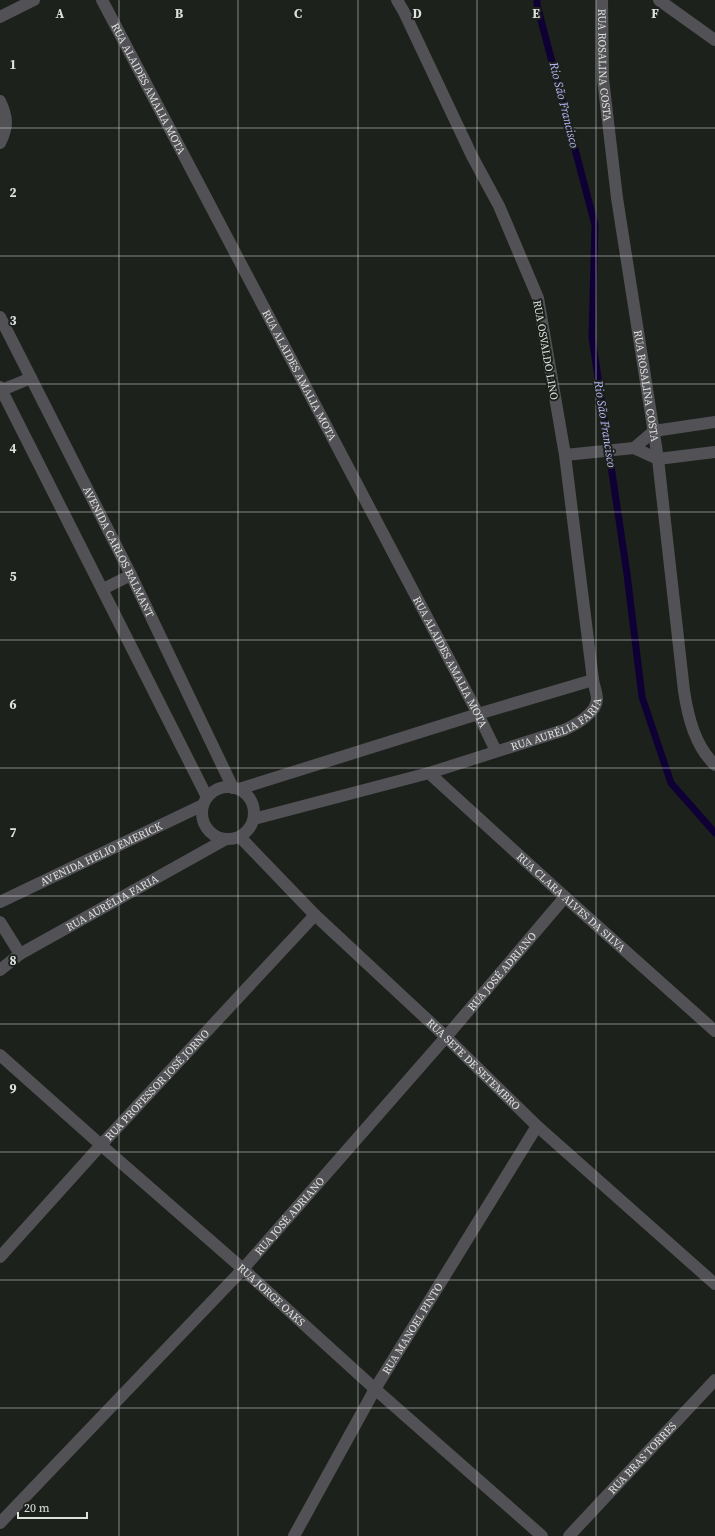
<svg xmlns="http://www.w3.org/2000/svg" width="715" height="1536" viewBox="0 0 715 1536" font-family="'Source Serif 4',serif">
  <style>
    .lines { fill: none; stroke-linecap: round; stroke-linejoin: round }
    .stream { stroke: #0e0034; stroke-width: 7 }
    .street { stroke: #525155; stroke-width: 12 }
    .grid { fill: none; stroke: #dde0dd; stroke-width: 1; stroke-opacity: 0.55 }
    .labels { text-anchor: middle; stroke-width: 4; stroke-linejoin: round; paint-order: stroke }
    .street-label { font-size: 11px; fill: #dde0dd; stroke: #1d211c }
    .water-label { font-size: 12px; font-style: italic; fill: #bebbfe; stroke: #1d211c }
    .grid-label { font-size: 13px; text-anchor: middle; font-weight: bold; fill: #dde0dd; stroke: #1d211c; stroke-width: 4; stroke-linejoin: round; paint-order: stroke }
  </style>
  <rect width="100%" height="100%" fill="#1d211c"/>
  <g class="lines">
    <!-- stream -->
    <polyline class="stream" points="537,0 537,5 595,225 592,337 627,574 642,697 671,783 715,833"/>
    <!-- street -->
    <g class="street">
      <path id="s1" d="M102,0l376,714 18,37"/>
      <path id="s2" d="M602,0l1,79 14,119 41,261 26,232c4,26 11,55 31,74"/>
      <polyline points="659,0 715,40"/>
      <polyline points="0,17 34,0"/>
      <path d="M0,101c8,17 8,26 0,42"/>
      <path id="s3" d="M0,317l131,258 102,213"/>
      <polyline points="0,387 207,797"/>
      <polyline points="2,390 31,378"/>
      <polyline points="634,448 654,431 715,422"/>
      <polyline points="565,455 634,448 658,459 715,452"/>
      <polyline points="103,589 131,575"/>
      <path id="s4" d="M429,773l136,124 150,134"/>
      <circle cx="228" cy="813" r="26"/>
      <polyline points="239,789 478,714 593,680"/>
      <path id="s5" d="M254,819l175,-46 135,-43c11,-5 33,-17 33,-31 0,-6 -3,-13 -4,-19l-28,-225 -27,-157 -39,-92 -27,-50 -68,-144 -7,-12"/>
      <path id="s6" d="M240,837l75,78 131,122 91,89 178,158"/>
      <path id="s7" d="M0,902l203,-97"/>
      <polyline points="0,922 20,954"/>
      <path id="s8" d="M0,970l20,-16 206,-115"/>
      <path id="s9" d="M0,1055l101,90 142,124 132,120 167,147"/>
      <path id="s10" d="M0,1257l101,-112 214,-230"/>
      <path id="s11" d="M0,1523l243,-254 203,-232 119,-140"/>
      <path id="s12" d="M294,1536l81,-147 162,-263"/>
      <path id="s13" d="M569,1536l146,-156"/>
    </g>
  </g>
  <!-- grid -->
  <path class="grid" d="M119,0v1536M238,0v1536M358,0v1536M477,0v1536M596,0v1536M0,128h715M0,256h715M0,384h715M0,512h715M0,640h715M0,768h715M0,896h715M0,1024h715M0,1152h715M0,1280h715M0,1408h715"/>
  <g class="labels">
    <!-- street labels -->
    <g class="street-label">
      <text dy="4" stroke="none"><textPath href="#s2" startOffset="65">RUA ROSALINA COSTA</textPath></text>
      <text dy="4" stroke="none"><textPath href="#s1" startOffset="100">RUA ALAIDES AMALIA MOTA</textPath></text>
      <text transform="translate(546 350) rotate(80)" y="4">RUA OSVALDO LINO</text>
      <text dy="4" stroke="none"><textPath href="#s1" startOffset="424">RUA ALAIDES AMALIA MOTA</textPath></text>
      <text dy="4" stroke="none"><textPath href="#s2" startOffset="389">RUA ROSALINA COSTA</textPath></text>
      <text dy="4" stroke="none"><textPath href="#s3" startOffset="263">AVENIDA CARLOS BALMANT</textPath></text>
      <text dy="4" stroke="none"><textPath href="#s1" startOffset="748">RUA ALAIDES AMALIA MOTA</textPath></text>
      <text dy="4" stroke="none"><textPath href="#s5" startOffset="319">RUA AURÉLIA FARIA</textPath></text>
      <text dy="4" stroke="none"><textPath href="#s7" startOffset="112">AVENIDA HELIO EMERICK</textPath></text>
      <text dy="4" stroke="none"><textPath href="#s8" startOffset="131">RUA AURÉLIA FARIA</textPath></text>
      <text dy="4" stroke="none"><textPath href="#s4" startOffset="192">RUA CLARA ALVES DA SILVA</textPath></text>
      <text dy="4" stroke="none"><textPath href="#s11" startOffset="746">RUA JOSÉ ADRIANO</textPath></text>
      <text dy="4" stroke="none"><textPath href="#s6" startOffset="326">RUA SETE DE SETEMBRO</textPath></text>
      <text dy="4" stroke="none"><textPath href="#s10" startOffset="233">RUA PROFESSOR JOSÉ JORNO</textPath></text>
      <text dy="4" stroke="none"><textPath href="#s11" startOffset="422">RUA JOSÉ ADRIANO</textPath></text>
      <text dy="4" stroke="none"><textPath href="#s9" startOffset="362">RUA JORGE OAKS</textPath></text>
      <text dy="4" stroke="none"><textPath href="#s12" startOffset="239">RUA MANOEL PINTO</textPath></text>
      <text dy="4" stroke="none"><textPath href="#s13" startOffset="107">RUA BRAS TORRES</textPath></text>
    </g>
    <!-- water labels -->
    <g class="water-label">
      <text transform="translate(564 105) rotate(76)" y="4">Rio São Francisco</text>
      <text transform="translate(605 424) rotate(81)" y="4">Rio São Francisco</text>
    </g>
  </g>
  <g class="grid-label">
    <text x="60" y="18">A</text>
    <text x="179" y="18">B</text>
    <text x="298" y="18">C</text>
    <text x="417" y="18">D</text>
    <text x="536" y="18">E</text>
    <text x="655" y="18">F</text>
    <text x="13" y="69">1</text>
    <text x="13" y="197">2</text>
    <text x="13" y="325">3</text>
    <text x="13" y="453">4</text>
    <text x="13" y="581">5</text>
    <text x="13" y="709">6</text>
    <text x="13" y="837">7</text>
    <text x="13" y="965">8</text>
    <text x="13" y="1093">9</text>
  </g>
  <!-- scale -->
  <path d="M18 1512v6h69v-6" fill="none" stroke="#dde0dd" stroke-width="2"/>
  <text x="24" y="1512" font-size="12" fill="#dde0dd" stroke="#1d211c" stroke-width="3" paint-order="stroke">20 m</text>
</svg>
